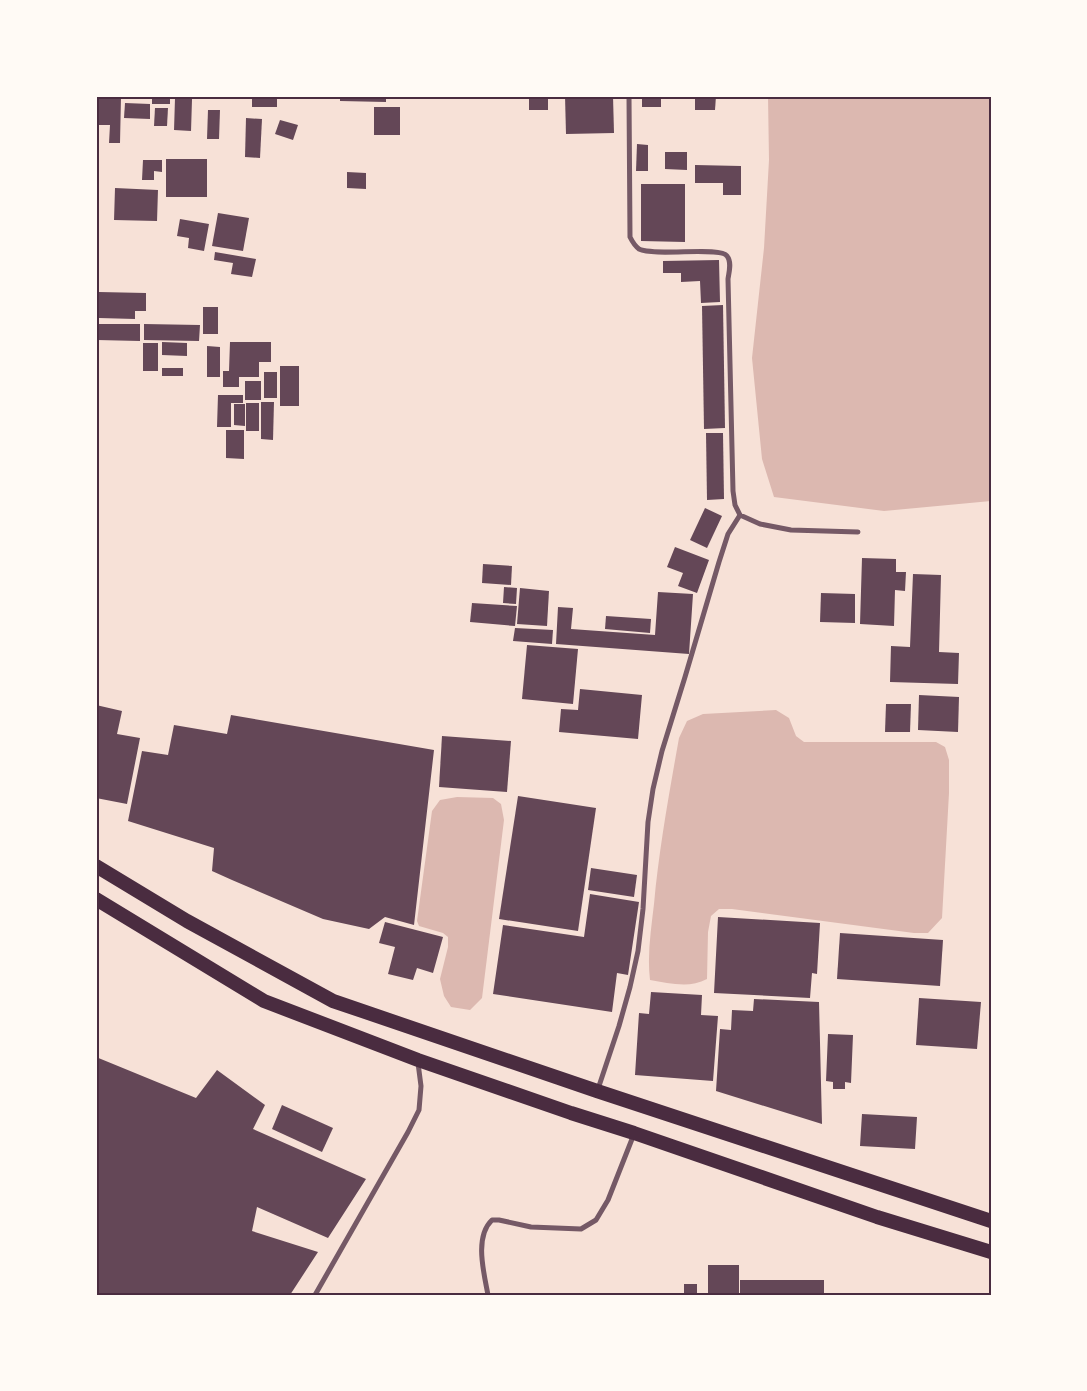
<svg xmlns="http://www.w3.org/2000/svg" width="1087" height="1391" viewBox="0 0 1087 1391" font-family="Bitter,serif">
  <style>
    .water { fill: #dcb8b0 }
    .building { fill: #644757 }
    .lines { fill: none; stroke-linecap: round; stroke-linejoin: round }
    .minor { stroke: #755966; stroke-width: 5 }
    .trunk { stroke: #4a2c40; stroke-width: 14 }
    .neatline { fill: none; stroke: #4a2c40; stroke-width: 2 }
  </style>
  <rect width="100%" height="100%" fill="#f7e1d7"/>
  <!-- water -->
  <g class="water">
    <polygon points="768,96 991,96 991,501 884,511 774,497 762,459 752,358 764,248 769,160"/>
    <path d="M776,710l13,8 7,18 8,6h132l9,5 4,13v33l-7,125 -14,15h-14l-182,-24h-13l-8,7 -3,16 -1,47c-18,10 -38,4 -57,1 -3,-25 1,-50 4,-76 5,-55 15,-110 25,-166l8,-17 16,-7z"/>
    <polygon points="457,797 493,798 501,804 504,820 482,998 470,1010 451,1007 444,996 440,979 448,947 448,937 443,933 419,926 417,921 432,811 440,800"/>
  </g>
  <!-- building -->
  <g class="building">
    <polygon points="96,96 121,97 120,143 109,143 110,125 96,125"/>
    <rect x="152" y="96" width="18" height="8"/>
    <polygon points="202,96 221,96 220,99 202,98"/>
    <rect x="252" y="96" width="25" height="11"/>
    <polygon points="340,96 386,96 386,102 340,101"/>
    <rect x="529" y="96" width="19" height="14"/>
    <polygon points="565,96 613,96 614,133 566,134"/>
    <rect x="642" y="96" width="19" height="11"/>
    <polygon points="695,96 716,96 715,110 695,110"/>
    <polygon points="175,99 192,99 191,131 174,130"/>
    <polygon points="125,103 150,104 150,119 124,118"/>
    <rect x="374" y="107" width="26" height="28"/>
    <polygon points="155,108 168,108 167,126 154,126"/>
    <polygon points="208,110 220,110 219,139 207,139"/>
    <polygon points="246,118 262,119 260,158 245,157"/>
    <polygon points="280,120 298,125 293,140 275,134"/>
    <polygon points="637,144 648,145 648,171 636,171"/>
    <polygon points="665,152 687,152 687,170 665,169"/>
    <rect x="166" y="159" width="41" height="38"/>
    <polygon points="143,160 162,160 162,172 154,171 154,180 142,180"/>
    <polygon points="695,165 741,166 741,195 723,195 723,183 695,183"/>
    <polygon points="347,172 366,173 366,189 347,188"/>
    <polygon points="641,184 685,184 685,242 641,241"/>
    <polygon points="115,188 158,190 157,221 114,220"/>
    <polygon points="218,213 249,218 243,251 212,246"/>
    <polygon points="180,219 209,224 204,251 188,248 189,238 177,236"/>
    <polygon points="215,252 256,259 252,277 231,274 233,263 214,260"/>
    <polygon points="719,260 720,302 701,303 700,281 681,282 681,273 663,273 663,261"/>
    <polygon points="99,292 146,293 146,311 135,311 135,319 99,318"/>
    <polygon points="723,305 725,428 704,429 702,306"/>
    <rect x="203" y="307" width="15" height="27"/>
    <polygon points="97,324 140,324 140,341 97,340"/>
    <polygon points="144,324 200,325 199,341 144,340"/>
    <polygon points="162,342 187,343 187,356 162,355"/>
    <polygon points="230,342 271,342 271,362 259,362 259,377 239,377 239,387 223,387 223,371 229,371"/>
    <rect x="143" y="343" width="15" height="28"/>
    <polygon points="207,346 220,347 220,377 207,377"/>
    <rect x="280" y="366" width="19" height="40"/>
    <rect x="162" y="368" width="21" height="8"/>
    <rect x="264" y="372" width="13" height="26"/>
    <rect x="245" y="381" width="16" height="19"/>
    <polygon points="218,395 243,395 243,403 231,403 231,427 217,427"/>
    <polygon points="261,402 274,402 273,440 261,439"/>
    <rect x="246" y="403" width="13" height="28"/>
    <polygon points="234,404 245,404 245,426 234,425"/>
    <polygon points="226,430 244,430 244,459 226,458"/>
    <polygon points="706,433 723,433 724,499 707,500"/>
    <polygon points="705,508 722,516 707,548 690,540"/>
    <polygon points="675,547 709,560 697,593 678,586 683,573 667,567"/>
    <polygon points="862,558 896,559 896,572 906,572 905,591 895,590 894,626 860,624"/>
    <polygon points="483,564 512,566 511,585 482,583"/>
    <polygon points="913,574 941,575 939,652 959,653 958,684 890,682 891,646 910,647"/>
    <polygon points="504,587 517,588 516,604 503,603"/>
    <polygon points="520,588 549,591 547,626 517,624"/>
    <polygon points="658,592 693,594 689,654 556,644 558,607 573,608 571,629 655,635"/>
    <polygon points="821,593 855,594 855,623 820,622"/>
    <polygon points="472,603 517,606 515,626 470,622"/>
    <polygon points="606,616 651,619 650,633 605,629"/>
    <polygon points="515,628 553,630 552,644 513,641"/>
    <polygon points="527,645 578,649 573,704 522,699"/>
    <polygon points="580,689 642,695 638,739 559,732 561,709 578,710"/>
    <polygon points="919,695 959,697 958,732 918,730"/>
    <polygon points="886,704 911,704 910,732 885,732"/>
    <polygon points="96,705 122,711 117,734 140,738 127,804 96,798"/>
    <polygon points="231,715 434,750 414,925 385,917 369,929 323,919 232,880 212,871 214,848 128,821 142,751 168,755 174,725 227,734"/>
    <polygon points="442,736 511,741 507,792 439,787"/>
    <polygon points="518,796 596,808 578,931 499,919"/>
    <polygon points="591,868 637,875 634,897 588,890"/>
    <polygon points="590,894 639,902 628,975 617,973 612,1012 493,994 503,925 584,937"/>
    <polygon points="718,917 820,923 817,974 812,973 810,998 714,993"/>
    <polygon points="385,922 443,937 433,973 417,968 413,980 388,974 395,947 379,943"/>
    <polygon points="840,933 943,940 940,986 837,979"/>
    <polygon points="651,992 702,995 701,1015 718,1016 713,1081 635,1075 639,1013 649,1014"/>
    <polygon points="919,998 981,1002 977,1049 916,1045"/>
    <polygon points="754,999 819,1002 822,1124 716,1091 720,1029 731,1030 732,1010 753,1011"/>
    <polygon points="828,1034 853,1035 851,1083 845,1082 845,1089 833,1089 833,1082 826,1081"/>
    <polygon points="96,1057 196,1098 217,1070 265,1105 253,1129 366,1179 328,1238 257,1207 252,1231 318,1252 290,1295 96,1295"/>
    <polygon points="282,1105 333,1128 322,1152 272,1129"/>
    <polygon points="862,1114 917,1117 915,1149 860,1146"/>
    <rect x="708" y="1265" width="31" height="30"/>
    <rect x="740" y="1280" width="84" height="15"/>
    <rect x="684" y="1284" width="13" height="11"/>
  </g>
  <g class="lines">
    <!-- minor -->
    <g class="minor">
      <path d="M629,96l1,141c2,4 5,9 9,12 17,8 81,-3 88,7 5,6 2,16 1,23l5,212 2,14 5,10 20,9 31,6 67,2"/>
      <polyline points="598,1089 619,1026 630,987 638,951 643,909 648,822 653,789 662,751 685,677 719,562 728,534 740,515"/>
      <polyline points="315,1295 408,1132 419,1110 421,1086 418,1063"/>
      <path d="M488,1295c-4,-22 -14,-58 4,-75h7l32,7 50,2 15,-9 12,-20 26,-66"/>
    </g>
    <!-- trunk -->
    <g class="trunk">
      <polyline points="96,866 187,921 333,1001 597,1091 991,1221"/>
      <polyline points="96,899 264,1001 418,1060 571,1113 634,1133 877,1217 991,1252"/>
    </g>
  </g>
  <!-- border -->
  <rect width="1087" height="1391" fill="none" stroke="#fffaf5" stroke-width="195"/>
  <rect x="98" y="98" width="892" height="1196" class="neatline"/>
</svg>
